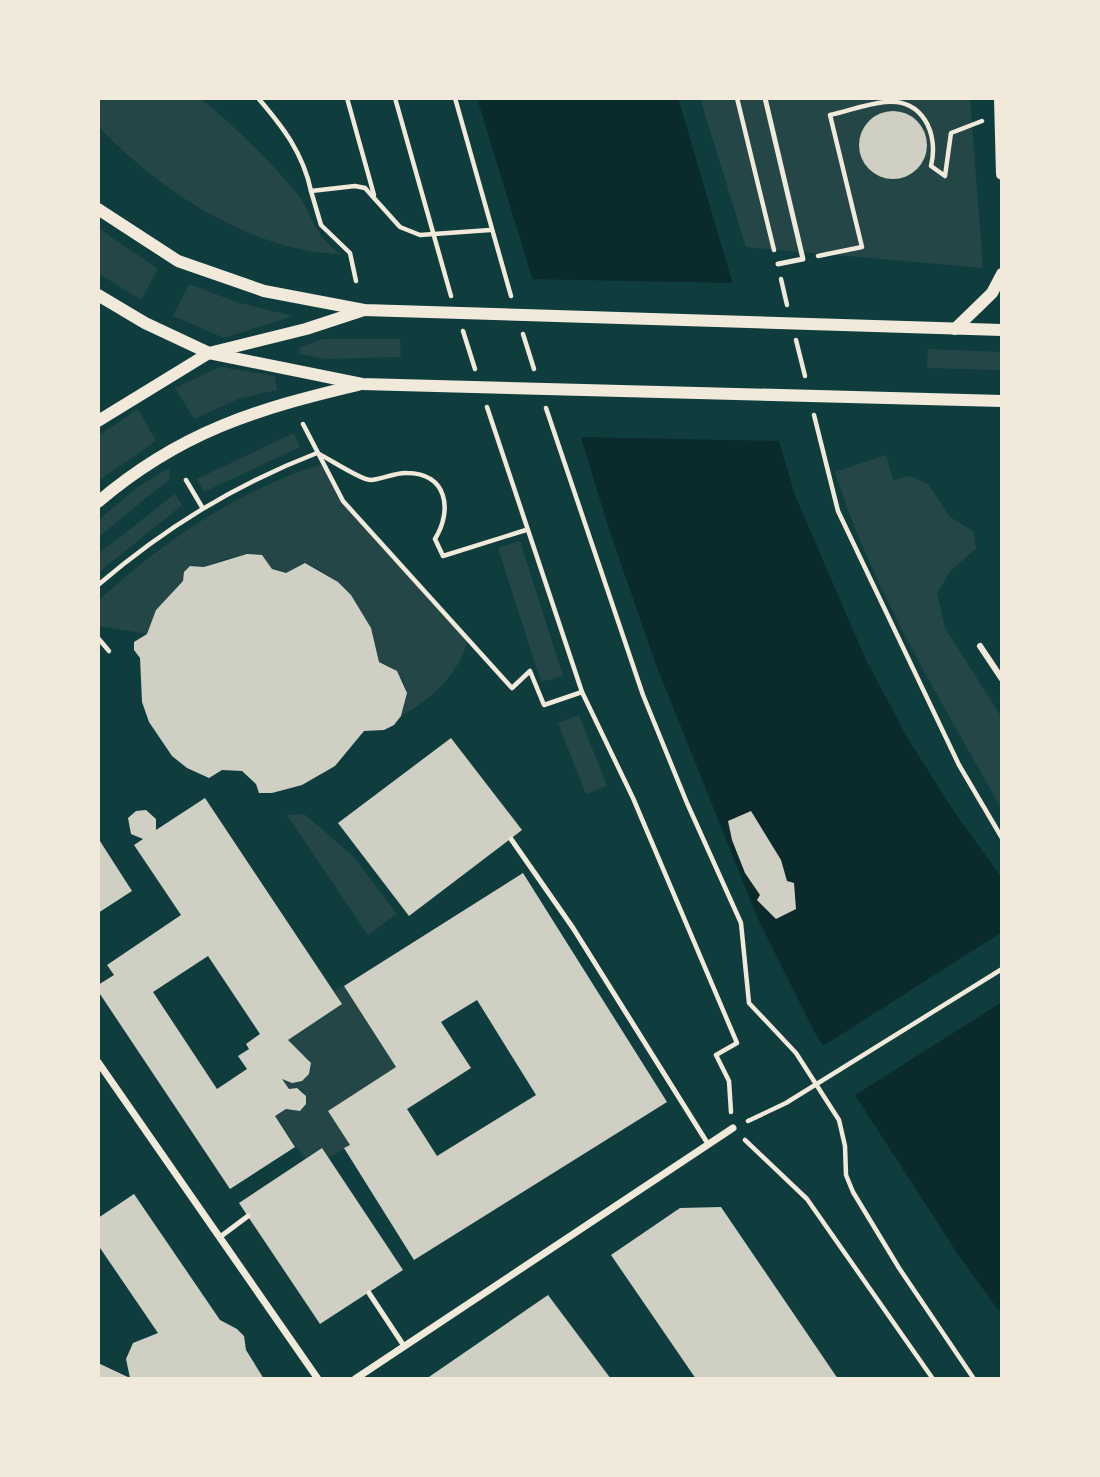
<svg xmlns="http://www.w3.org/2000/svg" width="1100" height="1477" viewBox="0 0 1100 1477" font-family="'Golos Text',sans-serif">
  <style>
    .green { fill: #244646 }
    .water { fill: #0a2a2b }
    .pier { fill: #0f3d3e }
    .building { fill: #cfcfc3; fill-rule: evenodd }
    .lines { fill: none; stroke-linecap: round; stroke-linejoin: round }
    .path { stroke: #f1e9da; stroke-width: 4.5 }
    .service { stroke: #f1e9da; stroke-width: 5 }
    .pedestrian { stroke: #f1e9da; stroke-width: 6 }
    .minor { stroke: #f1e9da; stroke-width: 7 }
    .tertiary { stroke: #f1e9da; stroke-width: 12 }
  </style>
  <rect width="100%" height="100%" fill="#0f3d3e"/>
  <!-- green -->
  <g class="green">
    <path d="M98,98h102c34,28 66,58 94,92 20,22 19,49 48,64 -90,-2 -184,-64 -244,-128z"/>
    <polygon points="700,98 970,98 983,268 746,247"/>
    <polygon points="98,228 158,269 141,300 98,273"/>
    <polygon points="189,284 236,302 293,316 224,338 173,316"/>
    <polygon points="323,339 400,339 401,357 327,359 299,354 300,347"/>
    <polygon points="928,349 1002,352 1002,370 927,368"/>
    <polygon points="220,367 275,376 277,390 238,399 194,419 175,388"/>
    <polygon points="138,409 156,441 98,481 98,436"/>
    <polygon points="294,433 300,447 204,492 197,479"/>
    <path d="M886,455l7,25 17,-4 18,8 22,33 23,14 3,18 -25,21 -14,23 8,35 57,90v92c-60,-109 -129,-218 -167,-338z"/>
    <path d="M322,464l21,37 126,136c-10,37 -35,60 -68,79 11,-24 4,-46 -22,-54 -9,-46 -30,-80 -73,-99l-20,10 -14,-4 -10,-14 -34,3 -24,9 -10,-2 -7,4 -4,12 -27,29 -9,24 -49,-8v-25c64,-59 140,-111 224,-137z"/>
    <polygon points="169,468 170,479 98,537 98,521 136,488"/>
    <polygon points="175,494 182,505 98,573 98,554"/>
    <polygon points="520,541 563,676 541,682 498,548"/>
    <polygon points="579,715 607,786 586,794 558,723"/>
    <polygon points="304,814 353,856 397,914 368,935 287,815"/>
    <path d="M344,986l52,81 -68,44 22,34 -21,13 -7,-10 -17,11 -30,-43 11,-7 14,2 7,-11 -3,-8 -7,-4 -8,1 -7,-10c16,6 35,0 27,-20l-14,-9 -7,-10 54,-36 -8,-13z"/>
  </g>
  <!-- water -->
  <polygon class="water" points="477,98 678,98 795,495 866,660 908,739 957,816 1002,878 1002,1315 959,1256 815,1033 758,919 655,662 608,526"/>
  <!-- pier -->
  <g class="pier">
    <polygon points="529,279 737,283 783,441 577,437"/>
    <polygon points="1002,932 1002,1002 852,1097 820,1048"/>
  </g>
  <!-- building -->
  <g class="building">
    <circle cx="893" cy="145" r="34"/>
    <polygon points="247,554 262,555 272,569 286,573 305,563 338,582 351,595 371,628 379,662 397,671 407,693 401,716 394,725 384,730 364,731 335,766 302,785 272,793 259,793 256,784 242,771 222,770 209,778 187,768 172,756 149,722 142,702 140,658 134,650 134,642 147,634 156,610 183,581 184,572 190,566 204,567"/>
    <polygon points="451,738 522,830 409,916 338,823"/>
    <path d="M205,798l137,206 -54,36 23,23 -2,11 -7,7 -10,2 -10,-4 7,10 8,-1 9,8v8l-6,7 -14,-2 -11,7 20,31 -65,42 -132,-198v-6l16,-10 -7,-10 74,-50 -47,-70 9,-6 -12,-5 -3,-16 8,-7 10,-1 10,9v11zM208,956l52,78 -14,10 3,5 -11,7 9,13 -30,20 -64,-97z"/>
    <polygon points="751,811 781,860 787,881 794,883 796,909 776,919 757,900 760,895 745,873 732,840 728,821"/>
    <polygon points="98,838 132,891 98,913"/>
    <path d="M523,873l144,229 -253,158 -70,-112 6,-3 -22,-34 68,-44 -52,-81zM477,1000l59,95 -99,61 -30,-47 64,-41 -30,-46z"/>
    <polygon points="322,1148 403,1270 320,1324 239,1203"/>
    <polygon points="134,1194 220,1320 237,1329 244,1336 246,1350 264,1379 98,1379 98,1363 130,1378 126,1359 133,1343 158,1333 98,1245 98,1218"/>
    <polygon points="721,1207 836,1376 839,1379 696,1379 611,1255 680,1208"/>
    <polygon points="548,1295 611,1379 426,1379"/>
  </g>
  <g class="lines">
    <!-- path -->
    <g class="path">
      <path d="M258,98c25,29 45,55 53,93"/>
      <polyline points="347,98 374,195"/>
      <polyline points="395,98 451,296"/>
      <polyline points="455,98 511,296"/>
      <polyline points="737,98 774,250"/>
      <path d="M818,256l44,-9 -32,-132c18,-4 36,-11 55,-13 38,-4 54,32 46,64l14,10 6,-43 31,-12"/>
      <polyline points="781,279 787,305"/>
      <polyline points="356,281 350,253 321,225 311,191 355,186 365,188 400,227 420,235 490,230"/>
      <polyline points="463,331 475,369"/>
      <polyline points="523,334 534,369"/>
      <polyline points="796,340 805,376"/>
      <polyline points="487,407 582,692 633,798 737,1043 716,1055 729,1081 731,1112"/>
      <polyline points="546,408 643,695 687,803 741,923 749,1003 796,1053 839,1120 845,1146 846,1175 853,1192 899,1268 974,1379"/>
      <polyline points="814,415 838,511 959,765 1002,838"/>
      <polyline points="303,424 343,501 512,688 530,671 544,705 582,692"/>
      <polyline points="186,480 202,507"/>
      <path d="M98,585c67,-57 136,-100 219,-132 11,5 42,26 53,27 12,0 25,-8 37,-7 40,0 46,37 28,66l8,17 83,-26"/>
      <polyline points="98,638 109,651"/>
      <polyline points="748,1121 786,1103 1002,969"/>
      <polyline points="745,1140 807,1199 933,1379"/>
    </g>
    <!-- service -->
    <g class="service">
      <polyline points="765,98 803,259 778,264"/>
      <polyline points="511,839 573,928 708,1144"/>
      <polyline points="220,1237 248,1216"/>
      <polyline points="369,1293 404,1346"/>
    </g>
    <!-- pedestrian -->
    <polyline class="pedestrian" points="980,646 1002,679"/>
    <!-- minor -->
    <g class="minor">
      <polyline points="98,1062 318,1379"/>
      <polyline points="355,1379 733,1128"/>
    </g>
    <!-- tertiary -->
    <g class="tertiary">
      <polyline points="1000,98 1002,174"/>
      <polyline points="98,209 178,261 264,291 364,310 1002,330"/>
      <polyline points="98,295 145,323 209,353 362,384 1002,401"/>
      <polyline points="955,329 992,293 1002,274"/>
      <polyline points="98,421 209,353 306,329 364,310"/>
      <path d="M98,502c82,-70 158,-93 260,-117"/>
    </g>
  </g>
  <!-- border -->
  <rect width="1100" height="1477" fill="none" stroke="#f1e9da" stroke-width="200"/>
</svg>
